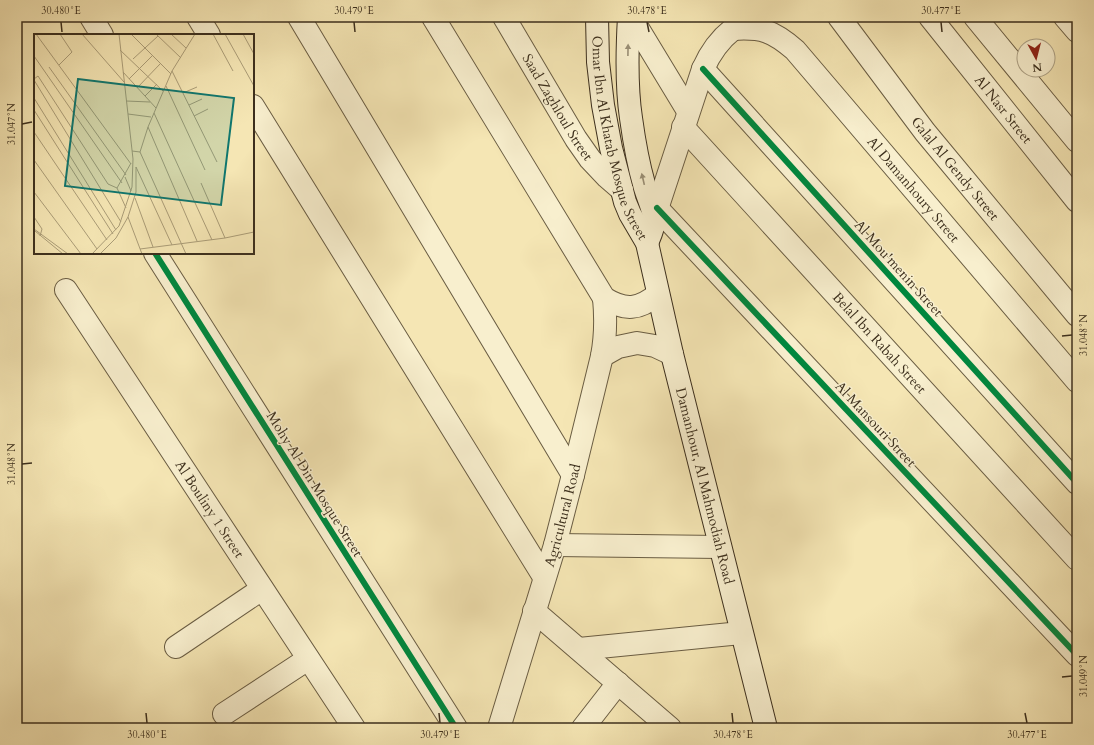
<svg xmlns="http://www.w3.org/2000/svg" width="1094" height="745" viewBox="0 0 1094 745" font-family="Cardo,serif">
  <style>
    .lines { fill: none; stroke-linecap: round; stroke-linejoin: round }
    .street-casing { stroke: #6a5d43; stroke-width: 24 }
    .secondary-casing { stroke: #3c2f1d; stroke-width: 24 }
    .street { stroke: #f8efce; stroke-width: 22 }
    .secondary { stroke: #f8efce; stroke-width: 22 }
    .cycleway-casing { stroke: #f8efce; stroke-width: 8 }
    .cycleway { stroke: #00873e; stroke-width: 6 }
    .oneway { fill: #9a8f76 }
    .ticks { fill: none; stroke: #3c2f1d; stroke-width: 1.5 }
    .labels { text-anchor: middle; stroke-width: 3; stroke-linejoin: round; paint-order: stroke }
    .street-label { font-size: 14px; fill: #3c2f1d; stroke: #f8efce }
    .inset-road { fill: none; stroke: #ab9d78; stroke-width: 1 }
    .view { fill: #0f766e; fill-opacity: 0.15; stroke: #0f766e; stroke-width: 2 }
    .inset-edge { fill: none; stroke: #3c2f1d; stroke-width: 2 }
    .neatline { fill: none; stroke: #3c2f1d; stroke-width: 1.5 }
    .ticks-label { font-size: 10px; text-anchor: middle; fill: #3c2f1d }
  </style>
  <rect width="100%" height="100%" fill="#f5e6b4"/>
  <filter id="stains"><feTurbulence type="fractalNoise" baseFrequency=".005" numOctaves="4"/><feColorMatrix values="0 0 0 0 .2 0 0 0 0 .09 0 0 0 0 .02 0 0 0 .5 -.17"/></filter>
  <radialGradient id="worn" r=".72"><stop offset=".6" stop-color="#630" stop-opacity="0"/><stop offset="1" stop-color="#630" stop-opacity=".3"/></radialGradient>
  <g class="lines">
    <defs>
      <g id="street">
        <polyline points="91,17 102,35"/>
        <polyline points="198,17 209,35"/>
        <polyline points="299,17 573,475"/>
        <path d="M433,17l171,281c21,13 35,12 54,-4"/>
        <path id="s1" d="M504,17l72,122 14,20 17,18 15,13"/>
        <polyline points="631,17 688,111"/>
        <path id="s2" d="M839,17l86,115 152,183"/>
        <path id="s3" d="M930,17l147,184"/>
        <polyline points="975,17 1077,141"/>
        <polyline points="1065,17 1077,31"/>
        <path id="s4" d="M733,29c29,-2 40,2 62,21l282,331"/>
        <polyline points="703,69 1077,483"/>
        <polyline points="253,106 544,577"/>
        <path id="s5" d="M683,127l394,432"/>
        <polyline points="657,208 1077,655"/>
        <path d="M654,218l49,-149c7,-16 16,-29 30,-40"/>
        <polyline points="155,253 456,728"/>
        <path id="s6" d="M66,290l288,438"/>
        <polyline points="602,356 618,347 637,343 655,346 672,354"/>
        <polyline points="555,545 720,547"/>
        <polyline points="534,611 670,728"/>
        <polyline points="176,647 262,589"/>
        <polyline points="579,649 741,633"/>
        <polyline points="224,714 308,659"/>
        <path id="s7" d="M499,728l56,-183 18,-70 29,-119c4,-21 4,-37 2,-58"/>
        <polyline points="583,728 618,683"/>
      </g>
      <g id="secondary">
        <path id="s8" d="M597,17l1,45 5,43 8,43 14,54 5,12 17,29 25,111 94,374"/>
        <path d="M629,17c-2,34 -3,68 2,101 3,22 7,45 13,66 2,10 11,27 10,36 0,8 -4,16 -7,23"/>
      </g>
    </defs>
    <!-- street casing -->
    <use href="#street" class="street-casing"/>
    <!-- secondary casing -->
    <use href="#secondary" class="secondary-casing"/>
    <!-- street -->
    <use href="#street" class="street"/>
    <!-- secondary -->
    <use href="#secondary" class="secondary"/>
    <defs>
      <g id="cycleway">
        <polyline points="703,69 1077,483"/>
        <polyline points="657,208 1077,655"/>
        <polyline points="155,253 456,728"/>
      </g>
    </defs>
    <!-- cycleway casing -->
    <use href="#cycleway" class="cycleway-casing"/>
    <!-- cycleway -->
    <use href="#cycleway" class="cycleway"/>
  </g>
  <!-- one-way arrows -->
  <defs><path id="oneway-solid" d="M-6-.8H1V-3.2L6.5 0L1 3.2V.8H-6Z"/></defs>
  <g class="oneway">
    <use href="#oneway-solid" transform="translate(628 50) rotate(-89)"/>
    <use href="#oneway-solid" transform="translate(643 179) rotate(-103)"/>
  </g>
  <!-- ticks -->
  <path class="ticks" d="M61,22l1,10M354,22l1,10M647,22l2,10M941,22l1,10M22,124l10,-2M1062,336l10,-1M22,464l10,-1M1062,677l10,-1M146,713l1,10M439,713l1,10M732,713l1,10M1025,713l2,10"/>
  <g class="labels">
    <!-- street labels -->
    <g class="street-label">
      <text dy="5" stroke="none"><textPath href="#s1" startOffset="105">Saad Zaghloul Street</textPath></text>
      <text dy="5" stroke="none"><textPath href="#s3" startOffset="118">Al Nasr Street</textPath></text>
      <text dy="5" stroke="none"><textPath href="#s8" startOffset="124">Omar Ibn Al Khatab Mosque Street</textPath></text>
      <text dy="5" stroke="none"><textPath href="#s2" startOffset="191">Galal Al Gendy Street</textPath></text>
      <text dy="5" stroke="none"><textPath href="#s4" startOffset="251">Al Damanhoury Street</textPath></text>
      <text transform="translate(899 268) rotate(48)" y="5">Al Mou'menin Street</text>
      <text dy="5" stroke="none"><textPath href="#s5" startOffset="292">Belal Ibn Rabah Street</textPath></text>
      <text transform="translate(876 424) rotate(47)" y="5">Al Mansouri Street</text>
      <text transform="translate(315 484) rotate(58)" y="5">Mohy Al Din Mosque Street</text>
      <text dy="5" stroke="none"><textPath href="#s8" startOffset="484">Damanhour, Al Mahmodiah Road</textPath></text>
      <text dy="5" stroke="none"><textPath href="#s6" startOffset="262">Al Bouliny 1 Street</textPath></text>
      <text dy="5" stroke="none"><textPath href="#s7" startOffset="222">Agricultural Road</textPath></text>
    </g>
  </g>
  <!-- overview -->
  <g transform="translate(34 34)">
    <rect width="220" height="220" fill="#f5e6b4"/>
    <path class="inset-road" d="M2,0l95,130M48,0l42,48M97,0l40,40M122,0l25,24M137,0l15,14M179,0l20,37M191,0l29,52M209,0l11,20M86,16l43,41M0,22l88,127M99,25l25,-23M25,31l13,-13 -12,-18M15,33l77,108M138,37l45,91M89,38l33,36M0,45l4,-3 70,108 9,4M95,45l23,-23M0,46l87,142M132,52l39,84M103,54l23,-24M149,59l14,-6M111,62l12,-12M0,64l82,132M92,67l24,1M155,71l13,-6M0,76l79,124M120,79l58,127M94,80l23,3M160,82l14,-7M114,93l49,114M0,98l73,108M98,117l8,1 46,102M106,118l8,-25 24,-56 23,-37M0,126l63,89M102,133l36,78M91,143l6,14M167,149l24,55M83,154l14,-25M83,154l9,20M0,158l47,62M101,164l18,49M0,183l8,12 -2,7M94,183l14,37M0,195l34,25M1,197l28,23M106,215l85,-11 29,-6M58,220l27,-28 13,-39 1,-28 -14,-125M66,220l16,-16 12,-21 8,-25v-25"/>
    <path class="view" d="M44,45l156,19 -13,107 -156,-19z"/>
    <rect width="220" height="220" class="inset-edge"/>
  </g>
  <!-- margin -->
  <rect width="1094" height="745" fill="none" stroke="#f5e6b4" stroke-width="44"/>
  <!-- north arrow -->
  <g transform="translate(1036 58) rotate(173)"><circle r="19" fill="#f8efce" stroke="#ada287"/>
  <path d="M0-3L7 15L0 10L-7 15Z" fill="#8f2418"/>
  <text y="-6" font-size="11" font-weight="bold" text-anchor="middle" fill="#3c2f1d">N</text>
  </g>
  <rect x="22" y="22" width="1050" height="701" class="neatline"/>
  <g class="ticks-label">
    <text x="61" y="14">30.480°E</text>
    <text x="354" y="14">30.479°E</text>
    <text x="647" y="14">30.478°E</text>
    <text x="941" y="14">30.477°E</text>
    <text transform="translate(11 124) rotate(-90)" y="4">31.047°N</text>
    <text transform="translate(1083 335) rotate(-90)" y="4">31.048°N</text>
    <text transform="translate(11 464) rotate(-90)" y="4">31.048°N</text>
    <text transform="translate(1083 676) rotate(-90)" y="4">31.049°N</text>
    <text x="147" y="738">30.480°E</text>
    <text x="440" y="738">30.479°E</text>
    <text x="733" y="738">30.478°E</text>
    <text x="1027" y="738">30.477°E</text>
  </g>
  <rect width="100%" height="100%" filter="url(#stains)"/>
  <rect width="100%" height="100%" fill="url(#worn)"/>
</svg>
